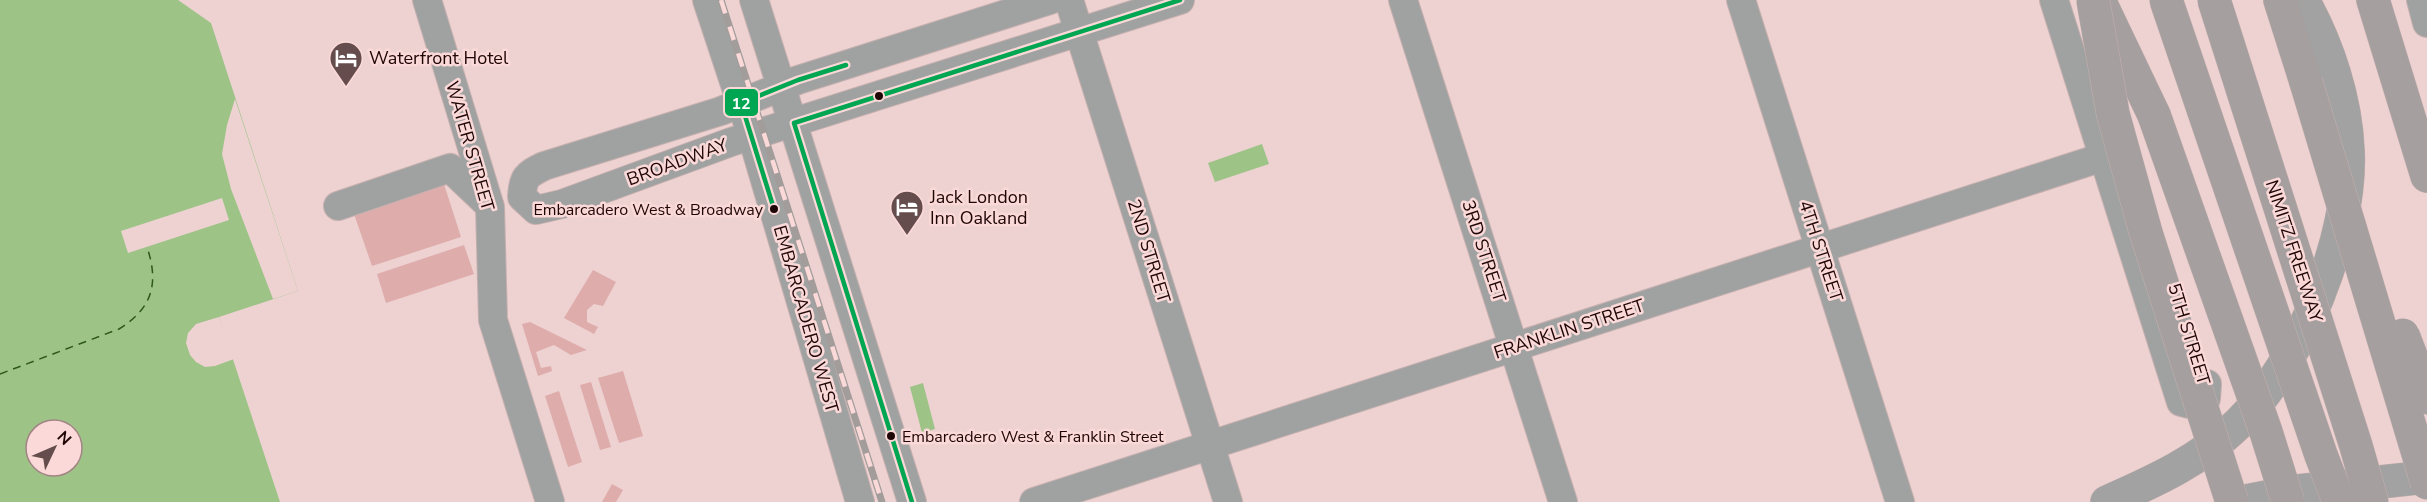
<svg xmlns="http://www.w3.org/2000/svg" width="2427" height="502" viewBox="0 0 2427 502" font-family="'Nunito Sans',sans-serif">
  <style>
    .green { fill: #dfacac }
    .water { fill: #9ec387; fill-rule: evenodd }
    .pier { fill: #edd2d1 }
    .lines { fill: none; stroke-linecap: round; stroke-linejoin: round }
    .ferry { stroke: #2d581e; stroke-width: 1.5; stroke-dasharray: 8 6; stroke-linecap: butt }
    .minor-casing { stroke: #c5b0af; stroke-width: 30 }
    .major-casing { stroke: #c5b0af; stroke-width: 34 }
    .highway-casing { stroke: #c5b0af; stroke-width: 34 }
    .minor { stroke: #a0a2a2; stroke-width: 28 }
    .major { stroke: #a2a2a2; stroke-width: 33 }
    .highway { stroke: #a59f9f; stroke-width: 33 }
    .rail-casing { stroke: #a29c9b; stroke-width: 7 }
    .rail { stroke: #fad9d8; stroke-width: 4.5; stroke-dasharray: 14; stroke-linecap: butt }
    .highway-bridge-casing { stroke: #c5b0af; stroke-width: 34; stroke-linecap: butt }
    .highway-bridge { stroke: #a59f9f; stroke-width: 33 }
    .bus-1-casing { stroke: #fad9d8; stroke-width: 9 }
    .bus-1 { stroke: #00a651; stroke-width: 4.5 }
    .bus-dot { fill: #1e0506; stroke: #fad9d8; stroke-width: 2 }
    .labels { text-anchor: middle; stroke-width: 5; stroke-linejoin: round; paint-order: stroke }
    .bus-label { font-size: 16px; fill: #1e0506; stroke: #fad9d8; text-anchor: end }
    .poi-label { font-size: 18px; fill: #1e0506; stroke: #fad9d8; text-anchor: start }
    .street-label { font-size: 18px; fill: #1e0506; stroke: #fad9d8 }
    .line-badge { stroke: #fad9d8; stroke-width: 2 }
    .badge-label { font-size: 16px; text-anchor: middle; font-weight: bold; fill: #fff }
  </style>
  <rect width="100%" height="100%" fill="#edd2d1"/>
  <!-- green -->
  <g class="green">
    <polygon points="443,181 461,237 372,266 353,211"/>
    <polygon points="464,245 474,274 386,303 377,274"/>
    <polygon points="593,270 616,282 603,306 594,304 587,310 587,322 598,327 594,334 564,318"/>
    <polygon points="530,322 587,350 571,355 554,345 536,352 541,368 551,366 552,371 538,376 522,324"/>
    <polygon points="623,371 643,436 619,443 598,378"/>
    <polygon points="591,382 611,447 600,450 580,385"/>
    <polygon points="559,391 582,462 568,467 545,396"/>
    <polygon points="612,484 623,490 616,502 602,502"/>
  </g>
  <!-- water -->
  <g class="water">
    <path d="M0,0h178l33,23 87,268 -79,26 61,185h-280zM36,430h36v36h-36z"/>
    <polygon points="1262,144 1269,164 1215,182 1208,163"/>
    <polygon points="923,383 935,429 922,433 910,387"/>
  </g>
  <!-- pier -->
  <g class="pier">
    <polygon points="235,99 298,291 273,299 231,189 222,154 227,125"/>
    <polygon points="222,198 229,220 128,253 121,231"/>
    <polygon points="219,317 234,359 215,366 205,367 196,362 190,355 186,343 188,333 196,324"/>
  </g>
  <g class="lines">
    <!-- ferry -->
    <path class="ferry" d="M0,374l119,-45c34,-21 40,-46 28,-82"/>
    <defs>
      <g id="minor">
        <polyline points="427,0 490,207 493,320 550,502"/>
        <polyline points="707,0 752,136 860,502"/>
        <polyline points="754,0 912,502"/>
        <path d="M1050,0l-252,80 -77,31 -177,55c-18,9 -21,11 -22,31l14,13 26,-6 169,-62 449,-142"/>
        <polyline points="1069,0 1228,502"/>
        <polyline points="1403,0 1563,502"/>
        <polyline points="1741,0 1900,502"/>
        <polyline points="2054,0 2181,402 2189,404 2206,399 2207,384"/>
        <polyline points="2421,0 2427,23"/>
        <polyline points="338,206 450,168 489,205"/>
        <polyline points="1034,502 2103,157"/>
      </g>
      <g id="major">
        <path d="M2107,502c48,-21 94,-42 132,-79 61,-60 113,-186 109,-272 -2,-52 -20,-106 -45,-151"/>
        <polyline points="2241,502 2298,491 2427,477"/>
      </g>
      <g id="highway">
        <polyline points="2099,0 2154,115"/>
        <polyline points="2280,0 2306,82"/>
        <polyline points="2373,0 2427,176"/>
      </g>
    </defs>
    <!-- minor casing -->
    <use href="#minor" class="minor-casing"/>
    <!-- major casing -->
    <use href="#major" class="major-casing"/>
    <!-- highway casing -->
    <use href="#highway" class="highway-casing"/>
    <!-- minor -->
    <use href="#minor" class="minor"/>
    <!-- major -->
    <use href="#major" class="major"/>
    <!-- highway -->
    <use href="#highway" class="highway"/>
    <defs>
      <polyline id="rail" points="721,0 882,502"/>
    </defs>
    <!-- rail casing -->
    <use href="#rail" class="rail-casing"/>
    <!-- rail -->
    <use href="#rail" class="rail"/>
    <defs>
      <g id="highway-bridge">
        <polyline points="2093,0 2113,114 2146,233 2232,502"/>
        <polyline points="2166,0 2321,455 2339,502"/>
        <polyline points="2214,0 2356,446 2372,502"/>
        <polyline points="2306,82 2427,483"/>
        <polyline points="2154,115 2266,432 2288,502"/>
        <polyline points="2403,335 2427,398"/>
      </g>
    </defs>
    <!-- highway-bridge casing -->
    <use href="#highway-bridge" class="highway-bridge-casing"/>
    <!-- highway-bridge -->
    <use href="#highway-bridge" class="highway-bridge"/>
    <defs>
      <g id="bus-1">
        <polyline points="774,209 741,103 798,80 846,65"/>
        <polyline points="912,502 794,123 1180,0"/>
      </g>
    </defs>
    <!-- bus-1 casing -->
    <use href="#bus-1" class="bus-1-casing"/>
    <!-- bus-1 -->
    <use href="#bus-1" class="bus-1"/>
  </g>
  <!-- icons -->
  <defs>
    <symbol id="hotel-pin" viewBox="-11 -11 22 30"><path d="M0 17L-7.5 6A9.5 9.5 0 1 1 7.5 6Z" fill="#664d4d" stroke="#fad9d8"/><path d="M-6-4.5h1.5V1H6V5H4.5V3h-9V5H-6ZM-4 0a1.8 1.8 0 1 1 3.6 0ZM.5 0V-2.5h3Q6-2.5 6 0Z" fill="#fff"/></symbol>
  </defs>
  <g fill-rule="evenodd">
    <use href="#hotel-pin" x="327" y="39" width="38" height="52"/>
    <use href="#hotel-pin" x="888" y="188" width="38" height="52"/>
  </g>
  <!-- markers -->
  <g class="bus-dot">
    <circle cx="879" cy="96" r="5"/>
    <circle cx="774" cy="209" r="5"/>
    <circle cx="891" cy="436" r="5"/>
  </g>
  <g class="labels">
    <!-- bus labels -->
    <g class="bus-label">
      <text x="763" y="215">Embarcadero West &amp; Broadway</text>
      <text x="902" y="442" text-anchor="start">Embarcadero West &amp; Franklin Street</text>
    </g>
    <!-- poi labels -->
    <g class="poi-label">
      <text x="369" y="64">Waterfront Hotel</text>
      <text x="930" y="203">Jack London<tspan x="930" dy="21">Inn Oakland</tspan></text>
    </g>
    <!-- street labels -->
    <g class="street-label">
      <text transform="translate(470 146) rotate(74)" y="6">WATER STREET</text>
      <text transform="translate(677 162) rotate(-20)" y="6">BROADWAY</text>
      <text transform="translate(1149 251) rotate(73)" y="6">2ND STREET</text>
      <text transform="translate(1484 251) rotate(72)" y="6">3RD STREET</text>
      <text transform="translate(1821 251) rotate(72)" y="6">4TH STREET</text>
      <text transform="translate(2294 251) rotate(72)" y="6">NIMITZ FREEWAY</text>
      <text transform="translate(806 319) rotate(74)" y="6">EMBARCADERO WEST</text>
      <text transform="translate(1569 329) rotate(-18)" y="6">FRANKLIN STREET</text>
      <text transform="translate(2189 334) rotate(73)" y="6">5TH STREET</text>
    </g>
  </g>
  <rect class="line-badge" x="724" y="88" width="35" height="29" rx="6" fill="#00a651"/>
  <g class="badge-label">
    <text x="741" y="109">12</text>
  </g>
  <!-- north arrow -->
  <g transform="translate(54 448) rotate(46)"><circle r="28" fill="#fad9d8" stroke="#a28484" stroke-width="1.5"/>
  <path d="M0-4.5L10 22L0 15L-10 22Z" fill="#664d4d"/>
  <text y="-9" font-size="16" font-weight="bold" text-anchor="middle" fill="#1e0506">N</text>
  </g>
</svg>
